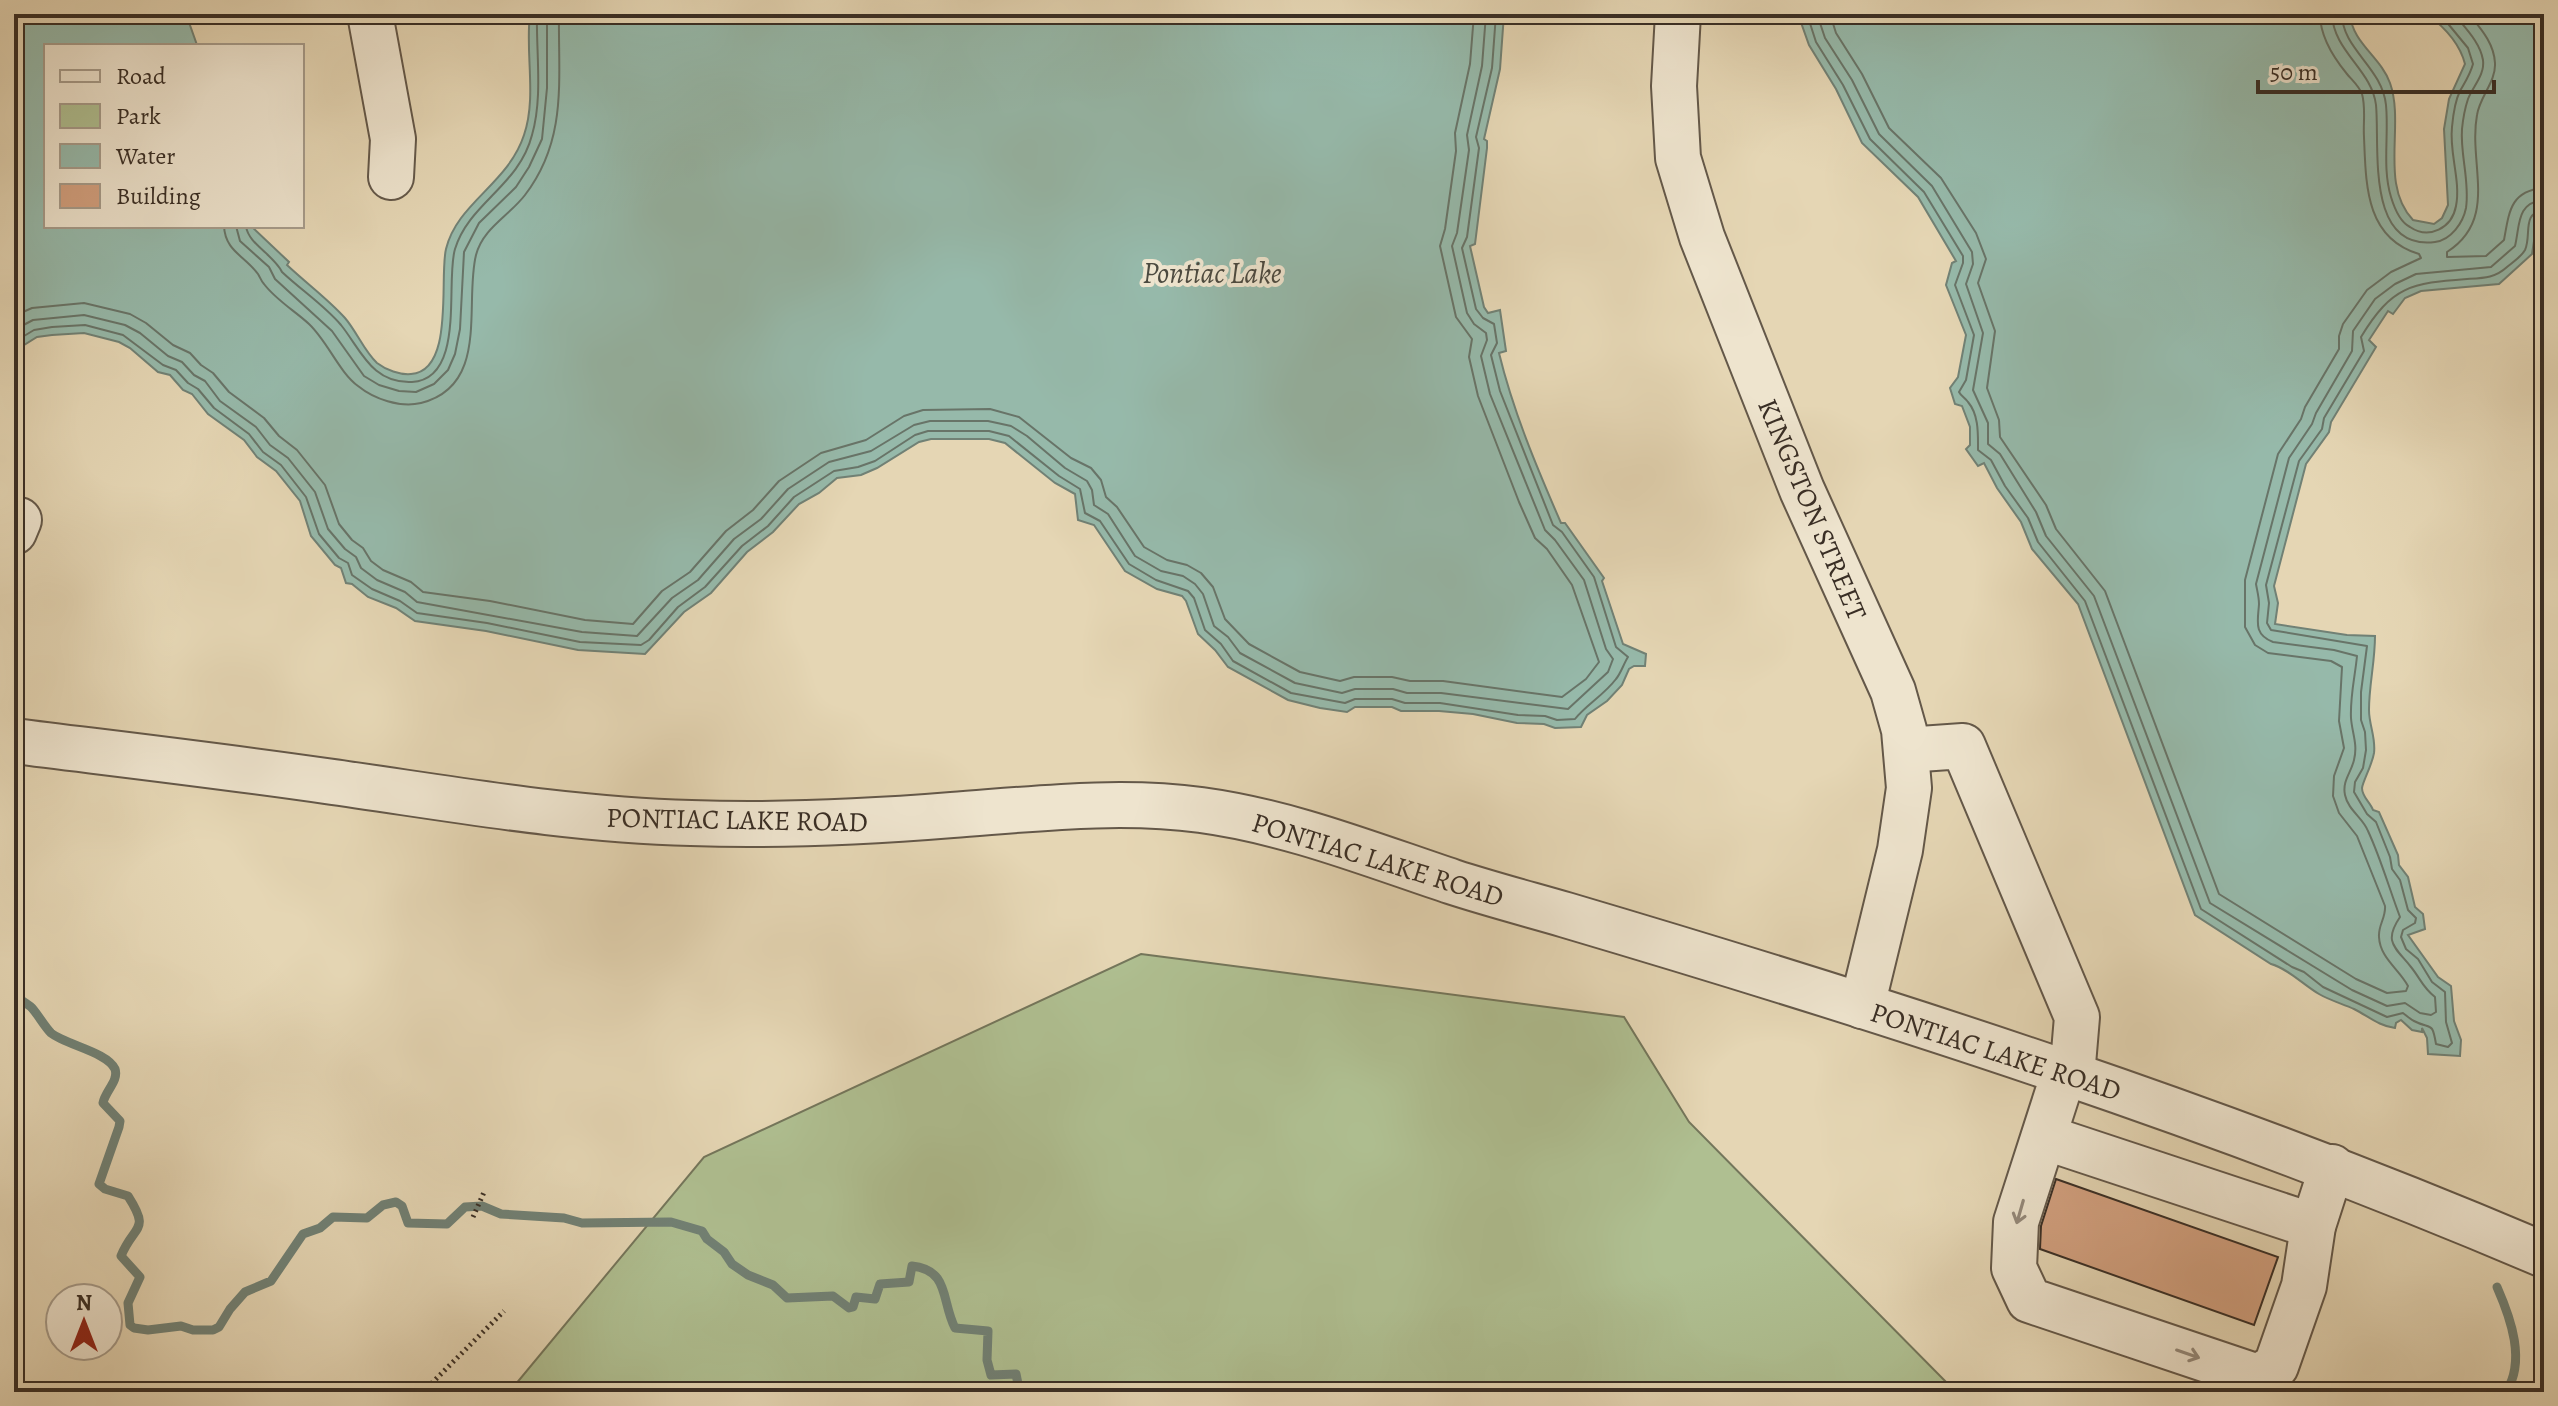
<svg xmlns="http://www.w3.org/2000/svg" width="2558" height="1406" viewBox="0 0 2558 1406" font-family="Alegreya,serif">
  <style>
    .green { fill: #afbf91; stroke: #74765b; stroke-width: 2 }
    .water { fill: #96b9aa; stroke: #718175; stroke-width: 2 }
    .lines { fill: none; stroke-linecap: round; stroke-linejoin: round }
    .shore { stroke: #687468; stroke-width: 2 }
    .stream { stroke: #718175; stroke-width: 9 }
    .building { fill: #d2a07f; stroke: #392e25; stroke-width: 2 }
    .minor-casing { stroke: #645849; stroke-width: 48 }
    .path { stroke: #392e25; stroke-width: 5; stroke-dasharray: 2 4; stroke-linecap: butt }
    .minor { stroke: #eee4ce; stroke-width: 44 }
    .oneway { stroke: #94897a }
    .labels { text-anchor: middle; stroke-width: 8; stroke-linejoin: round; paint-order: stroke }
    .street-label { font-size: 28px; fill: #392e25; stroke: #eee4ce }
    .water-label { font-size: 30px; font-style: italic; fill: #4c4a40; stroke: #eee4ce }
  </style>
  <rect width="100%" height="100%" fill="#e5d6b4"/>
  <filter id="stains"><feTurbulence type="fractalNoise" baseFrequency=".0025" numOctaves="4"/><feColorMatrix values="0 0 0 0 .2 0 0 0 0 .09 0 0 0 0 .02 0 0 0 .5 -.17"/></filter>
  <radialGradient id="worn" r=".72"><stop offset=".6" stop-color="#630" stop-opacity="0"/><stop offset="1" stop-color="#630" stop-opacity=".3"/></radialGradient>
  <!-- green -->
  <polygon class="green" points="1141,954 1624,1017 1689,1122 1956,1392 513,1392 515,1385 704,1157"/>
  <!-- water -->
  <g class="water">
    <path d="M14,14h172l11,31 -151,1v180h205l38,36 -2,3c19,18 41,34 58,53 12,14 19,33 32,45 9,7 23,12 34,11 44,-3 28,-97 35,-125 11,-46 62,-65 78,-114 13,-38 1,-82 6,-121h974l-4,55 -16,70 3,2v7l-12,96 -5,2 14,61 4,6 12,-3 6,41 -7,2c14,58 38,115 62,170h4l39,55 -2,3 21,63 23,10 -1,12h-11l-5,3 -7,16 -15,16 -20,14 -6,12 -26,1 -11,-4 -27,-1 -44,-9 -34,-3h-38l-9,-4h-37l-8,5 -27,-4 -32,-8 -60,-33 -13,-17 -17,-16 -12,-33 -4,-5 -25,-7 -32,-18 -31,-46 -16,-5 -3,-26 -20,-11 -50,-40 -16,-4h-58l-12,3 -42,26 -16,7 -24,3 -18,15 -20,11 -26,28 -26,20 -36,41 -27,19 -39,42 -67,-4 -92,-19 -71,-10 -19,-13 -28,-11 -16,-13 -6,-1 -5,-15 -6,-3 -24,-29 -11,-35 -24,-30 -19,-14 -13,-17 -36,-26 -16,-20 -9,-4 -13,-15 -12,-3 -28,-24 -11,-6 -35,-9 -32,2 -15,2 -16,10 -7,9z"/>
    <path d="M1798,14h552c2,29 31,43 40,69 15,42 -11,101 23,137l21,4 8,-6 6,-13 -4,-76 5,-30 16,-35c-5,-20 -22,-38 -38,-50h117v202l-7,6 -5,32 -33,30 -78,7 -16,7 -12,16 -5,-3 -19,29 7,7 -45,75 -2,10 -23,32 -32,122 4,17 -3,21 72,11 28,1c0,26 -6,49 -6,74 0,15 7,28 5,43 -2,12 -11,28 -12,35 0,9 8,14 11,22l6,2 19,43 1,10 9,12 7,30 8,7 2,15 -17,6 30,42 13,9 3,35 7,19 -1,16 -32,-2 -1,-16 -5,-10v4l-10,-2 -11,-10 -5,3 -1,5c-16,-2 -27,-12 -41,-19 -11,-5 -25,-9 -35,-15 -14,-8 -32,-26 -48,-30l-76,-49 -117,-311 -46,-55 -11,-27 -24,-34 -13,-25 -6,3 -12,-17 4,-4v-18l-8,-21 -7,-2 -5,-16 8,-11 8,-42 -20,-50 6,-22 4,-2 -38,-64 -56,-54 -26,-54 -27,-44z"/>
  </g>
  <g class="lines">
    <!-- shore -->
    <g class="shore">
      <path d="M1807,14l9,28 27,43 27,54 54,53 39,64v7l-8,22 19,50 -8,45 -7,12c2,4 6,6 9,10 11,13 10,32 10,48l13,10 14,26 23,32 10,24 47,59 116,308 91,58 12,5 19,15 64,30 16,-4c4,3 7,6 11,8 17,9 18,-1 22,23l12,3 4,-4 -6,-21 -1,-30 -13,-10 -14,-23 -12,-10 -5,-12 2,-7 12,-7 1,-5 -8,-8 -8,-30 -8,-11 -2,-12 -14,-35 -9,-8 -13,-22 1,-10 8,-14 3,-18 -1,-18 -4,-12v-28l6,-46 -96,-16 -4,-7 2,-20 -3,-18 33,-124 23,-32 2,-11 40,-67 -3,-14c31,-51 50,-54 106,-58 17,-1 28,-1 40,-12 6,-5 14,-10 18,-17 7,-15 -4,-37 19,-40"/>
      <path d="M1817,14l8,24 27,42 27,54 53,52 40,66 1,12 -7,20 17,49 -10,57 15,33v21l12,10 36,58 10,24 48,60 116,307 142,87 35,16 18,-3 15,10 11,2 5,-3 -1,-15c-12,-9 -15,-19 -24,-30 -16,-20 -28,-25 -11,-50 -11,-29 -19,-58 -32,-86 -5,-13 -20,-21 -23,-36 -3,-14 6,-22 9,-35 4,-16 -2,-27 -3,-42 -1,-22 4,-41 6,-62l-23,-6 -61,-8c-20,-8 -15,-21 -14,-38 0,-7 -2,-14 -3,-20l33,-126 23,-34 4,-11 36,-62 1,-20 22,-32 20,-15 21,-10 75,-7 24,-21c5,-20 1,-44 29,-46"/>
      <path d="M1830,14l6,19 26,41 27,54 52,50 35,55 10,26 -8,24 17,48 -8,57 12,32 1,17 46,68 10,24 49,62 114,303 137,85 31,14 19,-2 2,-5c-9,-17 -28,-28 -29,-49 -1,-12 7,-19 6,-31l-28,-70 -18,-23 -6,-17 1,-20 10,-28 -5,-27 3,-54 -11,-6 -63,-8 -13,-8 -10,-18v-47l33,-126 23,-35 4,-12 34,-58v-13l4,-12 24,-34 24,-18 30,-14 -2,-4c-54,-16 -53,-70 -55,-117 -1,-14 2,-29 -2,-43 -3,-8 -10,-14 -15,-20 -14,-17 -27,-37 -27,-60"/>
      <path d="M2332,14c1,37 40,56 44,91 4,41 -11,146 59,137 16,-2 28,-19 31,-34 4,-26 -6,-54 -4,-79 1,-10 3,-21 6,-30 5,-13 17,-24 15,-39 -3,-18 -18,-32 -29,-46"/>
      <path d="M2342,14c0,35 40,53 44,91 3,30 -4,63 5,92 3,10 9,25 19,30 19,13 42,1 46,-21 5,-25 -7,-53 -4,-79 1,-11 3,-26 8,-36 5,-9 10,-16 13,-27l-5,-16 -28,-34"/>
      <path d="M2469,14c12,15 25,29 26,49 1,19 -15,33 -18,52 -9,49 22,104 -30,137v5l39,-1 18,-16c5,-27 6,-50 40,-52"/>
      <path d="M224,226c1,25 21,30 34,48 2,3 3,7 6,10 12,16 31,27 45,40 19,18 30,48 49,62 16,13 42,22 63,17 69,-17 43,-100 55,-148 7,-27 33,-39 49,-60 43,-56 33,-116 34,-181"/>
      <polyline points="236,226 240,241 269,267 275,279 332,331 364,376 379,385 399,391 416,392 434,384 448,370 455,354 460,329 464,252 479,223 516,187 529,167 542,139 547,88 547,14"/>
      <path d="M246,226c2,18 28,29 36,46 19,18 42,33 59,53 20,25 31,59 71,57 54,-3 33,-101 43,-133 14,-46 64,-63 77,-114 11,-38 4,-82 5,-121"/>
      <polyline points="14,316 32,308 84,303 130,314 146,323 173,345 190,353 201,365 213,373 229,392 264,418 279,436 297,450 325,485 339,524 352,540 363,548 371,561 383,570 411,582 423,592 490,601 585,620 633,624 662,591 690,572 726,531 753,510 779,481 821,453 866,440 904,416 923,410 990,409 1019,417 1071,458 1091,468 1101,480 1106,497 1117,507 1144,547 1167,560 1187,565 1201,573 1213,587 1225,619 1249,644 1300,672 1340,681 1354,677 1392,677 1410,681 1443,681 1562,697 1586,679 1599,662 1572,585 1547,549 1535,538 1519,502 1478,396 1469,357 1472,339 1456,317 1440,246 1445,229 1456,151 1455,133 1470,64 1474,14"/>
      <polyline points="14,330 33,320 84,315 125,325 140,333 168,356 182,362 194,375 205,381 220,401 256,427 270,445 288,458 315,492 328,529 345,549 356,557 361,568 377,580 405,592 417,602 582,632 637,636 672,598 698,580 734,539 761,519 788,489 829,462 871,451 914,425 930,421 988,421 1011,426 1027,436 1065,468 1087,481 1092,490 1094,505 1108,514 1135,556 1161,571 1183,576 1195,584 1203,594 1214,626 1228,637 1240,653 1295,683 1342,693 1355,689 1393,689 1407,693 1441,693 1568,709 1608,672 1613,659 1606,649 1584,580 1555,540 1545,530 1490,394 1481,356 1487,340 1486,333 1474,324 1467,313 1452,246 1457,233 1469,150 1467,135 1482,66 1486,14"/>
      <path d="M14,342l20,-12 18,-3 33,-2 38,10 40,30 13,5 12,13 10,6 16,19 35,26 14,18 18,13 25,32 13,37 20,24 9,5 4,12 20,14 28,12 17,12 70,10 93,19 61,3 8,-5 29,-33 27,-20 37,-41 26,-20 26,-29 40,-26 24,-4 17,-6 40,-26 13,-4h61l20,5 50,40 21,13 5,24 15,8 29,43 27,16 32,11 6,7 11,32 16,14 12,17 58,32 54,10 10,-4h37l13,4h35l78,12 27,1 12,4 18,-1c11,-14 29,-24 41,-40 5,-6 8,-16 12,-22l-12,-10 -22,-70 -32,-45 -9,-7 -53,-134 -9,-36 6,-12 -3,-19 -11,-6 -7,-9 -14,-61 5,-11 12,-89 -3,-11 16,-69 4,-54"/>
    </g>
    <!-- stream -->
    <g class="stream">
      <path d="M14,986c3,3 3,7 5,11 3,5 9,7 13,11 7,8 12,18 19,25 15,12 56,19 64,36 4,12 -10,22 -12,34l17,18 -1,6 -20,57 6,5 23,7c23,36 6,28 -7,60l19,21 -12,26 2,22 4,3 14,2 33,-4 12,4h20l6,-3 11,-18 15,-17 26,-11 32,-47 17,-6 13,-11 34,1 16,-13 13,-3 6,4 6,17 39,1 18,-17 17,-1 19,8 63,4 18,5 89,-1 31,9 5,8 17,13 8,12 16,11 25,10 14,13 46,-2 16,12 4,-1 3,-10 19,2 5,-15 29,-2 3,-16c38,4 29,35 43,62l33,3 -1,29 4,15 25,-1 3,15 7,3"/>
      <path d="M2497,1287c14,32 29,74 9,105"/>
    </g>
  </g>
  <!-- building -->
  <polygon class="building" points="2056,1179 2278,1257 2254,1325 2040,1249 2041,1226"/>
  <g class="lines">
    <defs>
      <g id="minor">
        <polyline points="370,14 393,139 391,177"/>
        <polyline points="1678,14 1674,86 1678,158 1702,237 1802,490 1893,691 1904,730 1909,788 1900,850 1862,1006"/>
        <polyline points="14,532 19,520"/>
        <path d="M14,741c104,13 208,25 312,40 122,17 242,39 365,42 88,3 174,-1 261,-8 82,-6 167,-16 249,-5 88,12 168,44 252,72 37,12 75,22 113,33 331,98 660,204 978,340"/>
        <polyline points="1906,750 1963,746 2077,1017 2072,1076"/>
        <polyline points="2064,1073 2016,1222 2014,1268 2029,1300 2258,1377 2276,1366 2304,1286 2313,1226 2332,1167"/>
        <polyline points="2044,1137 2313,1226"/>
      </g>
    </defs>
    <!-- minor casing -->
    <use href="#minor" class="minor-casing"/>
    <!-- path -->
    <g class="path">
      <polyline points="473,1217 485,1190"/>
      <polyline points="423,1392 504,1311"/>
    </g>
    <!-- minor -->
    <use href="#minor" class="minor"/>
  </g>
  <!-- one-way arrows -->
  <defs><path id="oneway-shaft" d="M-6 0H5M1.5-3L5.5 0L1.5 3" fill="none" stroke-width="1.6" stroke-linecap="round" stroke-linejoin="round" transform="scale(2)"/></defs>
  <g class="oneway">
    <use href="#oneway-shaft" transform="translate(2020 1212) rotate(106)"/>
    <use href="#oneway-shaft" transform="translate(2188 1354) rotate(19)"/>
  </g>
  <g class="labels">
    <!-- street labels -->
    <g class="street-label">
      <text transform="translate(1813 509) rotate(67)" y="10">KINGSTON STREET</text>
      <text transform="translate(737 819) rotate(1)" y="10">PONTIAC LAKE ROAD</text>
      <text transform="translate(1378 859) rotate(17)" y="10">PONTIAC LAKE ROAD</text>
      <text transform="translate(1996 1051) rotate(18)" y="10">PONTIAC LAKE ROAD</text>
    </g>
    <!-- water labels -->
    <g class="water-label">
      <text x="1212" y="283">Pontiac Lake</text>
    </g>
  </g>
  <!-- margin -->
  <rect width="2558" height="1406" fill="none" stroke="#e5d6b4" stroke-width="48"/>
  <rect x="16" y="16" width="2526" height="1374" fill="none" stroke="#392e25" stroke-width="4"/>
  <rect x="24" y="24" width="2510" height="1358" fill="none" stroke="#392e25" stroke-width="2"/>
  <!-- legend -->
  <rect x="44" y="44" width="260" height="184" fill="#eee4ce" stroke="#a69b8a" stroke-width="2"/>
  <rect x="60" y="70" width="40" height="12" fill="#eee4ce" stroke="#a69b8a" stroke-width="2"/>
  <text x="116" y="84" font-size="24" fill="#392e25">Road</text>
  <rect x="60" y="104" width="40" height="24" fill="#afbf91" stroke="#a69b8a" stroke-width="2"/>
  <text x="116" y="124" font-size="24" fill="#392e25">Park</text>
  <rect x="60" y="144" width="40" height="24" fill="#96b9aa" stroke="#a69b8a" stroke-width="2"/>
  <text x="116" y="164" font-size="24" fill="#392e25">Water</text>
  <rect x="60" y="184" width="40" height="24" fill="#d2a07f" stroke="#a69b8a" stroke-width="2"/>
  <text x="116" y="204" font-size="24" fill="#392e25">Building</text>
  <!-- north arrow -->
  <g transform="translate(84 1322)"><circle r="38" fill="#eee4ce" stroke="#a69b8a" stroke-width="2"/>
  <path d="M0-6L14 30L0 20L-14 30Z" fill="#8f2418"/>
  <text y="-12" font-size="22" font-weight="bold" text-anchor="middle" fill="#392e25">N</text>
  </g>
  <!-- scale -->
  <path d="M2258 80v12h236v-12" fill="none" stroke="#392e25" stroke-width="4"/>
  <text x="2270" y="80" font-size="24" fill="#392e25" stroke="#eee4ce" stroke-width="6" paint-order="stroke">50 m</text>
  <rect width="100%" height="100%" filter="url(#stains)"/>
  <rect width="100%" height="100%" fill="url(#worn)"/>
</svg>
